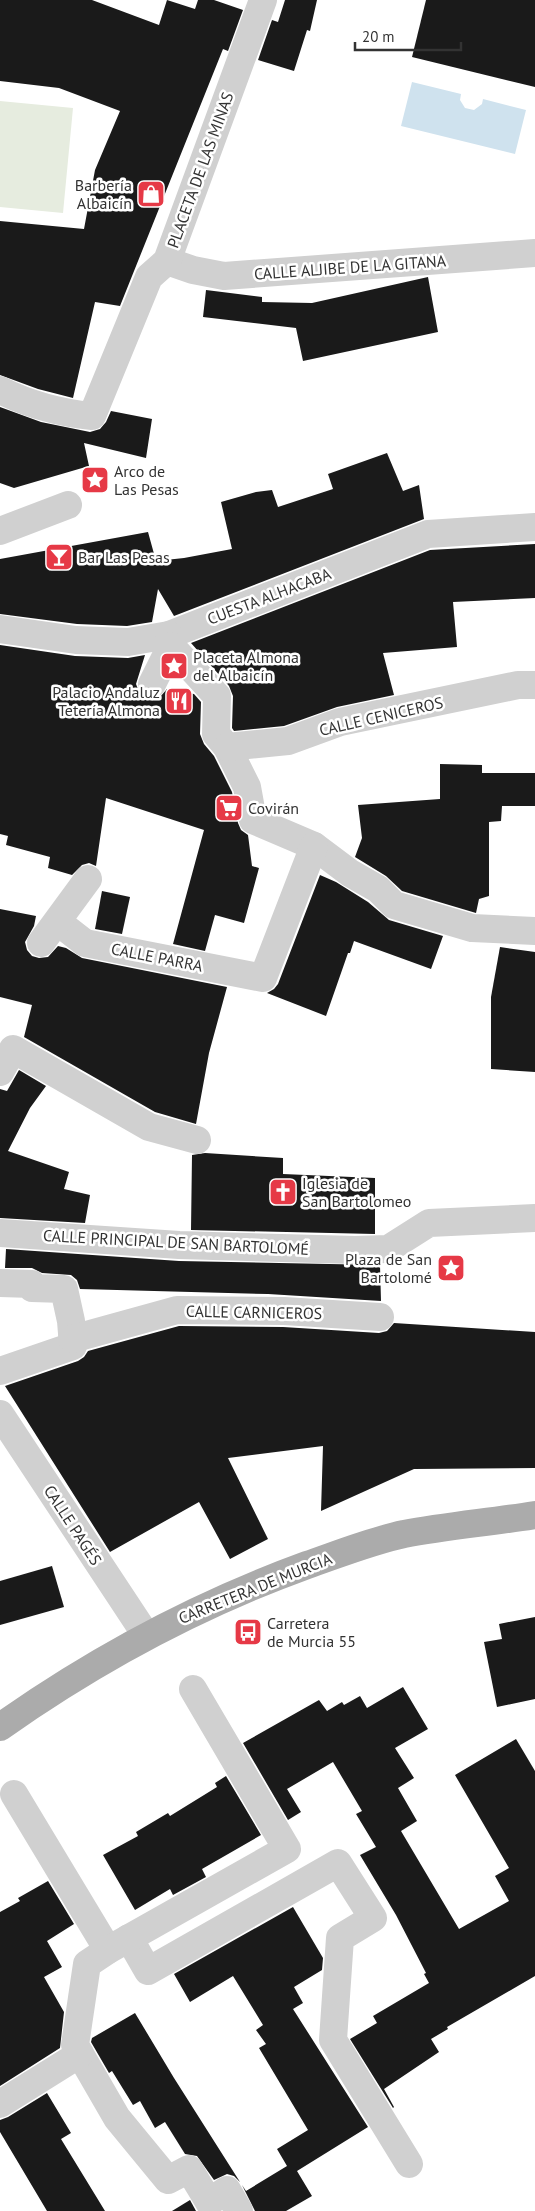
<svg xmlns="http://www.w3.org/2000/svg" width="535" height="2211" viewBox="0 0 535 2211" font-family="'PT Sans',sans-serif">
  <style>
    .green { fill: #e6ecdf }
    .water { fill: #cfe2ee }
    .building { fill: #1a1a1a }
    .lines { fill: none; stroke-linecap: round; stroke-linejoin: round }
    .minor { stroke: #d0d0d0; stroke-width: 28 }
    .major { stroke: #ababab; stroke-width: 28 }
    .labels { text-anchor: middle; stroke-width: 5; stroke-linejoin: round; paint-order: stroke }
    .street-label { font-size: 16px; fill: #333; stroke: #fff }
    .poi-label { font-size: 16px; fill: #333; stroke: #fff; text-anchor: start }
  </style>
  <rect width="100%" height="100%" fill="#fff"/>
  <!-- green -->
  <polygon class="green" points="0,101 73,108 63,213 0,207"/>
  <!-- water -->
  <polygon class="water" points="412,82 461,94 460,100 465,108 474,110 482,104 483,99 526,110 515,154 401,126"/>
  <!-- building -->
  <g class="building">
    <polygon points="0,0 92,0 159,25 167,0 195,9 198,0 214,0 243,10 228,51 223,49 120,306 95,302 73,398 38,389 0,375 0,221 84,229 95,170 120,111 59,88 0,81"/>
    <polygon points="285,0 317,0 310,31 307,30 294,71 258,60 272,20 278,22"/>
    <polygon points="426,0 535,0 535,87 412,57"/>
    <polygon points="428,277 438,332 303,361 296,328 203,317 206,290 262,297 262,302 312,303"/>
    <polygon points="0,407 41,422 90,432 100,429 106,422 111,411 152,419 146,458 84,443 89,466 14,488 0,483"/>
    <polygon points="387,453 403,491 419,485 424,519 174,616 158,589 152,622 127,626 77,624 0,614 0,559 148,532 156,561 184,558 232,549 221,502 256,492 272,490 278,507 333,489 328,474"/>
    <polygon points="535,544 535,598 453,602 457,647 383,653 394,695 337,707 284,726 234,731 232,728 233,696 229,686 191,643 430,550"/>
    <polygon points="0,645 75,656 128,658 145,655 136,684 139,692 145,698 152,700 160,697 167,689 194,694 201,702 200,734 204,744 214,756 232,792 238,823 241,830 248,835 252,866 259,868 244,923 215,915 205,951 173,944 204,830 106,798 96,866 89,863 82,865 72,875 48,868 50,857 6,845 8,836 0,834"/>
    <polygon points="440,764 482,765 482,773 535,773 535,806 502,806 501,821 489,822 489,896 479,899 476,913 402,891 386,876 355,857 362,838 358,805 440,799"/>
    <polygon points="320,875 336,882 368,902 389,920 443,936 431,969 354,941 350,953 348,953 326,1016 267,993 274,989 278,984"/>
    <polygon points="102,891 130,897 122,934 95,929"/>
    <polygon points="0,909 36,916 34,926 25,942 27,950 32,956 39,958 48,957 58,946 66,948 82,958 227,987 209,1053 196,1124 155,1112 24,1037 32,1005 0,997"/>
    <polygon points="500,947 535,952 535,1072 491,1069 491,997"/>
    <polygon points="19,1070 46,1086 30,1108 8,1151 69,1172 64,1189 90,1195 85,1223 0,1218 0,1089 7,1091"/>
    <polygon points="205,1153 283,1158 283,1174 375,1178 375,1234 191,1230 192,1155"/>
    <polygon points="6,1249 179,1261 380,1265 381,1301 268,1294 80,1289 77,1280 71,1275 42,1273 32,1268 5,1268"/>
    <polygon points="394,1323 535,1332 535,1468 414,1469 321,1511 323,1446 228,1458 268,1539 230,1559 199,1502 110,1552 5,1386 78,1361 84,1357 88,1351 179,1326 283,1327 379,1333 387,1331"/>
    <polygon points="52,1566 64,1607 0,1625 0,1581"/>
    <polygon points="535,1617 535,1699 497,1707 484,1642 502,1639 499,1624"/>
    <polygon points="403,1687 428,1729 395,1748 414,1778 398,1788 417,1821 401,1831 459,1929 509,1901 495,1876 509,1868 455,1775 516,1739 535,1771 535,1976 447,2027 448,2029 431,2039 439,2052 384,2089 394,2107 393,2108 350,2039 377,2023 373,2016 429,1983 424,1974 426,1973 396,1915 360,1855 376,1847 356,1814 362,1811 333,1762 287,1789 301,1812 288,1820 243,1743 319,1700 327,1711 342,1702 344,1705 360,1696 367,1708"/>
    <polygon points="226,1776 261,1835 202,1869 206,1877 173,1895 170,1889 135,1910 103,1855 138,1836 136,1832 168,1813 170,1816 217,1787 215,1783"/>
    <polygon points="48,1881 74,1924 47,1941 62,1967 44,1977 64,2012 60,2048 0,2086 0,1912 20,1901 18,1898"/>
    <polygon points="293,1907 323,1958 322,1970 294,1987 303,2003 293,2009 368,2127 297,2171 312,2196 286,2211 255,2211 242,2185 246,2191 287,2166 277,2149 308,2130 259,2048 266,2044 256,2030 263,2025 233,1976 190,2002 174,1974"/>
    <polygon points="135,2013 174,2078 240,2182 234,2176 227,2174 214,2180 197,2156 185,2154 165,2122 155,2128 140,2101 133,2105 112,2071 109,2073 91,2042 92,2038"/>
    <polygon points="47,2093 71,2133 61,2139 105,2211 47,2211 0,2132 0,2120 8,2117"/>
    <polygon points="190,2200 196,2211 172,2211"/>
  </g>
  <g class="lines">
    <!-- minor -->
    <g class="minor">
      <polyline points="167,261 193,270 224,276 535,253"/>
      <path d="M0,390c28,14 61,23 92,26l57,-139 18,-16 96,-261"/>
      <polyline points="0,531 68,505"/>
      <polyline points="0,629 76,640 128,642 169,635 428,534 535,527"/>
      <polyline points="169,635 171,646 217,696 216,734 227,747 247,787 253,820 314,846 350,873 378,889 394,905 472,928 535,931"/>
      <polyline points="152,684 171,646"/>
      <polyline points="227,747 288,741 340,722 518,685 535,685"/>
      <polyline points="58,922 85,943 263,978 314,846"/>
      <polyline points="41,943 88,879"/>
      <polyline points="0,1072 13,1049 149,1127 197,1140"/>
      <polyline points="0,1233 179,1245 355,1250 388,1249 429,1223 535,1218"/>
      <polyline points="0,1283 32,1284 32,1288 64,1289 71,1321 73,1346 0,1371"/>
      <polyline points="72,1339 177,1310 284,1311 380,1317"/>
      <polyline points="0,1414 146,1635"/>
      <polyline points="14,1794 108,1950"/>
      <polyline points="129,1938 148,1971 338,1863 373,1918 340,1938 333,2040 409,2164"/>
      <polyline points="80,2054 117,2118 168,2180 189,2169 209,2202 227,2190 239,2211"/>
      <polyline points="0,2104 80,2054 75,2045 87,1964 108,1950 287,1849 193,1689"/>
    </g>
    <!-- major -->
    <path class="major" d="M0,1727c95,-67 197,-122 307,-162 32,-11 64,-24 97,-31 43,-8 88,-12 131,-19"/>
  </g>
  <!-- icons -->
  <defs>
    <symbol id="shop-square" viewBox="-11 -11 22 22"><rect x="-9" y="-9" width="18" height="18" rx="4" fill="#e63946" stroke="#fff"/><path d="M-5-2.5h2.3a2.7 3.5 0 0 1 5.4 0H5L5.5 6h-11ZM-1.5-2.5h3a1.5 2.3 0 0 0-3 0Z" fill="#fff"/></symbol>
    <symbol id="sight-square" viewBox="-11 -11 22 22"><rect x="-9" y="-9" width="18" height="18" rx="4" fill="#e63946" stroke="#fff"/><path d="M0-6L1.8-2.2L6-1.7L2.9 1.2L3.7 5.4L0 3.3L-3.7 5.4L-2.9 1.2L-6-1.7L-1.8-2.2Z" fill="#fff"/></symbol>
    <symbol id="bar-square" viewBox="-11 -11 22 22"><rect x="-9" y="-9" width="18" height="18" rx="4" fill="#e63946" stroke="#fff"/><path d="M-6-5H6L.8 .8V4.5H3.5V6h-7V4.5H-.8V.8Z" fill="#fff"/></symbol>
    <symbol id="restaurant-square" viewBox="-11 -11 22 22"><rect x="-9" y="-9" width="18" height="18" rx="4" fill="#e63946" stroke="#fff"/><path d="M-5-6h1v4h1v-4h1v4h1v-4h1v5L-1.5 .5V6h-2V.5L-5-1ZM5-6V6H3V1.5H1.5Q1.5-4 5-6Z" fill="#fff"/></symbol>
    <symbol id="supermarket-square" viewBox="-11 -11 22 22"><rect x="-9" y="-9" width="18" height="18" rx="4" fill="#e63946" stroke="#fff"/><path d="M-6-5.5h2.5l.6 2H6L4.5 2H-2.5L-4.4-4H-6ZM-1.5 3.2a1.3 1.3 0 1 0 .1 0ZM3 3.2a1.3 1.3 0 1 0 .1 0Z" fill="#fff"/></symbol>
    <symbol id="church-square" viewBox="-11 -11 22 22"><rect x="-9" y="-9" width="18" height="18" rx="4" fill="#e63946" stroke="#fff"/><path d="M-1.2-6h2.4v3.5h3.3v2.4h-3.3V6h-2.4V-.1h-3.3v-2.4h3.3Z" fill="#fff"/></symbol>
    <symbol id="bus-square" viewBox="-11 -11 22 22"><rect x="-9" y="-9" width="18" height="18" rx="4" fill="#e63946" stroke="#fff"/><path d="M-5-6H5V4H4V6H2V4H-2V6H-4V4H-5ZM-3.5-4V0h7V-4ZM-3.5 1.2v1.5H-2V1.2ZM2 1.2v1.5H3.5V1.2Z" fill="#fff"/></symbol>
  </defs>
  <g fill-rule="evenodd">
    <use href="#shop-square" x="135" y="178" width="32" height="32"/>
    <use href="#sight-square" x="79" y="464" width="32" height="32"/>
    <use href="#bar-square" x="43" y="541" width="32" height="32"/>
    <use href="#sight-square" x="158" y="650" width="32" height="32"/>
    <use href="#restaurant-square" x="163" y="685" width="32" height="32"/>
    <use href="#supermarket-square" x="213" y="792" width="32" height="32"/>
    <use href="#church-square" x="267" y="1176" width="32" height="32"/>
    <use href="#sight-square" x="435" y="1252" width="32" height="32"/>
    <use href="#bus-square" x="232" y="1616" width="32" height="32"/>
  </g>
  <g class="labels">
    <!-- street labels -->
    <g class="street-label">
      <text transform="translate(200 170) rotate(-70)" y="6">PLACETA DE LAS MINAS</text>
      <text transform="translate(350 267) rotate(-4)" y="6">CALLE ALJIBE DE LA GITANA</text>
      <text transform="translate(269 596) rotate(-21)" y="6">CUESTA ALHACABA</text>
      <text transform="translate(381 716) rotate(-13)" y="6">CALLE CENICEROS</text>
      <text transform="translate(157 957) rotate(11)" y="6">CALLE PARRA</text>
      <text transform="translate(176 1242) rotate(3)" y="6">CALLE PRINCIPAL DE SAN BARTOLOMÉ</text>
      <text transform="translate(254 1312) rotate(1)" y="6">CALLE CARNICEROS</text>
      <text transform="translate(73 1525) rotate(57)" y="6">CALLE PAGÉS</text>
      <text transform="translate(255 1588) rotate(-22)" y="6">CARRETERA DE MURCIA</text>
    </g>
    <!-- poi labels -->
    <g class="poi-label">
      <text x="132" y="191" text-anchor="end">Barbería<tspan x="132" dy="18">Albaicín</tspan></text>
      <text x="114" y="477">Arco de<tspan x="114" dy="18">Las Pesas</tspan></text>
      <text x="78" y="563">Bar Las Pesas</text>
      <text x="193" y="663">Placeta Almona<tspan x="193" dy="18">del Albaicín</tspan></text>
      <text x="160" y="698" text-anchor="end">Palacio Andaluz<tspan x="160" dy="18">Tetería Almona</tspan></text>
      <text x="248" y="814">Covirán</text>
      <text x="302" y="1189">Iglesia de<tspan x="302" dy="18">San Bartolomeo</tspan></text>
      <text x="432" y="1265" text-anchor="end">Plaza de San<tspan x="432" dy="18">Bartolomé</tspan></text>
      <text x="267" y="1629">Carretera<tspan x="267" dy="18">de Murcia 55</tspan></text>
    </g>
  </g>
  <!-- scale -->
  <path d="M355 42v8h106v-8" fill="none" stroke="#333333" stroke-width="2.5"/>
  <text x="362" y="42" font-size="15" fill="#333333" stroke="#ffffff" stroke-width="4" paint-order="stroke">20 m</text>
</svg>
